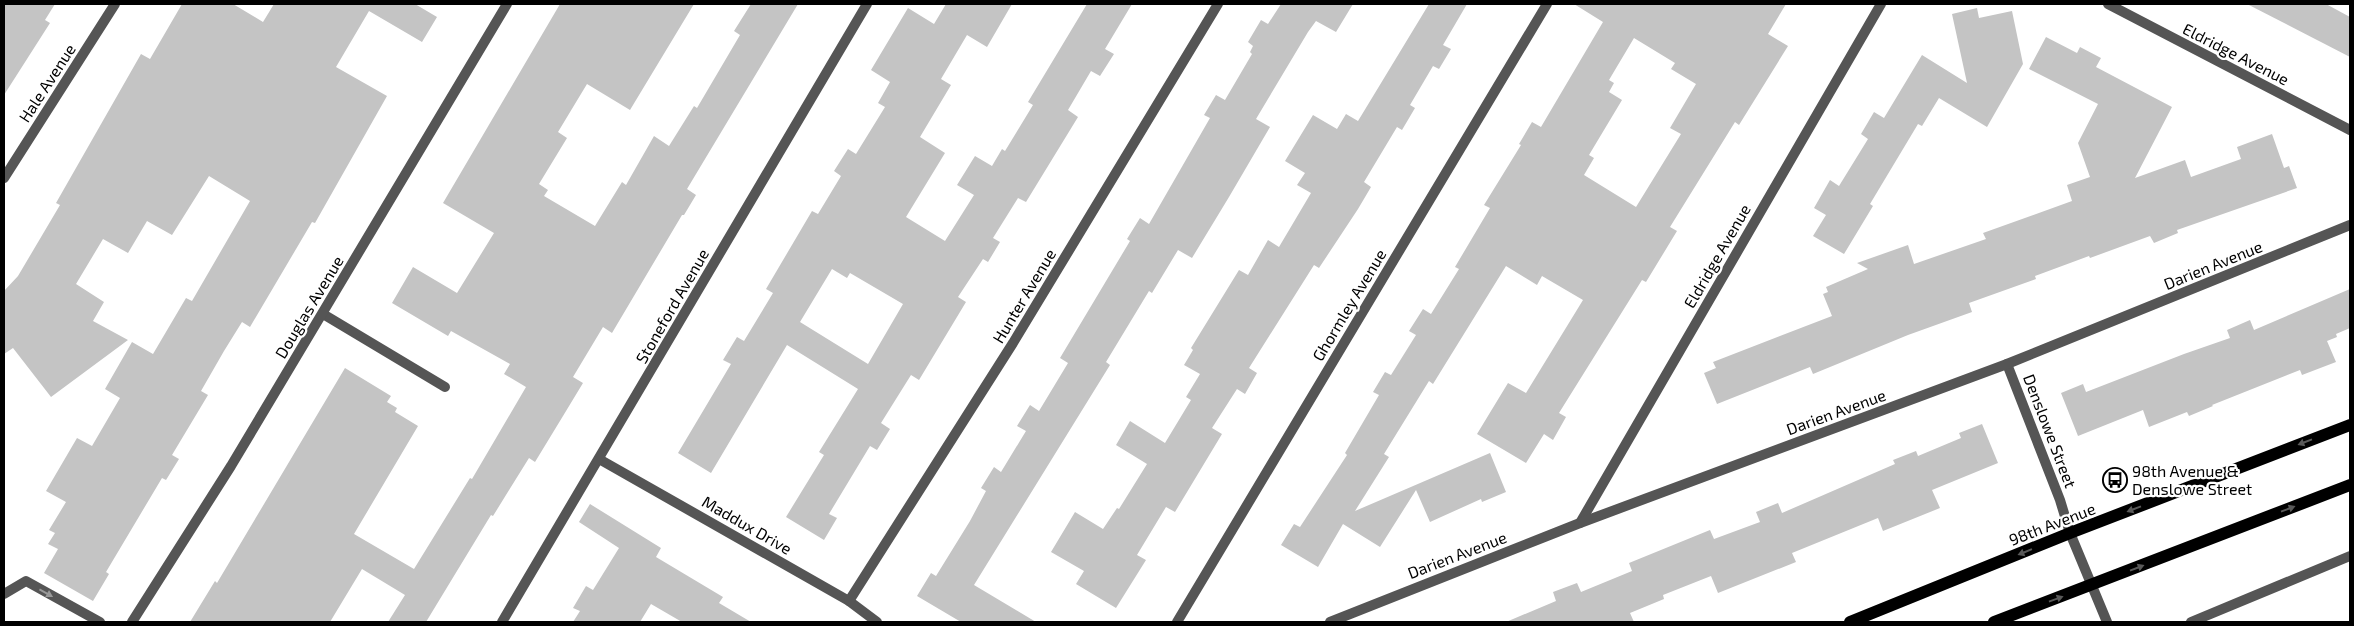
<svg xmlns="http://www.w3.org/2000/svg" width="2354" height="626" viewBox="0 0 2354 626" font-family="'Exo 2',sans-serif">
  <style>
    .building { fill: #c4c4c4; fill-rule: evenodd }
    .lines { fill: none; stroke-linecap: round; stroke-linejoin: round }
    .service { stroke: #555; stroke-width: 10 }
    .minor { stroke: #555; stroke-width: 10 }
    .primary { stroke: #000; stroke-width: 12 }
    .oneway { fill: #595959 }
    .oneway2 { fill: #999 }
    .labels { text-anchor: middle; stroke-width: 4.5; stroke-linejoin: round; paint-order: stroke }
    .street-label { font-size: 16px; fill: #000; stroke: #fff }
    .poi-label { font-size: 16px; fill: #000; stroke: #fff; text-anchor: start }
  </style>
  <rect width="100%" height="100%" fill="#fff"/>
  <!-- building -->
  <g class="building">
    <polygon points="4,4 55,4 45,20 50,23 4,95"/>
    <polygon points="182,4 233,4 263,22 274,4 415,4 437,17 422,42 369,11 336,67 387,96 315,223 312,222 250,327 242,322 224,351 201,391 208,395 172,455 179,459 166,480 162,478 106,572 109,574 93,601 44,573 58,549 48,544 55,533 49,530 66,502 46,491 77,438 92,446 120,398 105,389 132,342 153,354 186,298 192,301 250,201 209,176 172,235 147,221 128,253 103,239 76,284 104,302 93,321 128,340 51,397 13,348 4,354 4,291 18,276 60,205 56,203 141,54 150,59"/>
    <polygon points="560,4 694,4 630,110 587,84 558,132 567,138 539,184 548,190 544,196 595,226 622,182 626,185 654,136 669,146 694,106 697,108 740,35 734,31 751,4 798,4 687,189 696,195 684,215 682,215 612,333 603,327 573,377 583,383 563,416 535,462 529,458 493,516 491,515 426,622 388,622 405,595 362,569 330,622 190,622 215,581 217,583 345,368 391,396 387,402 397,408 395,412 418,426 354,534 414,569 470,478 472,479 526,387 504,374 510,364 451,331 448,336 392,303 413,267 457,293 494,233 443,203"/>
    <path d="M946,4h66l-25,43 -20,-12 -26,44 10,6 -31,52 25,16 -39,64 39,24 29,-46 -17,-10 18,-29 17,10 10,-17 3,2 28,-46 -5,-3 59,-98h45l-27,45 9,5 -14,22 -9,-5 -23,39 10,7 -52,85 -8,-4 -25,40 7,4 -12,20 -5,-3 -25,38 8,5 -47,78 -8,-5 -30,48 9,6 -13,21 -7,-4 -41,68 8,4 -13,22 -38,-23 38,-62 -5,-3 39,-63 -71,-44 -76,128 -33,-20 53,-89 -8,-4 14,-23 7,4 29,-48 -7,-4 46,-78 6,3 23,-38 -7,-5 14,-22 8,5 29,-47 -7,-4 12,-21 -19,-12 37,-62 26,16zM832,269l15,9 3,-5 53,31 -35,60 -68,-42z"/>
    <polygon points="1281,4 1353,4 1336,32 1316,21 1308,32 1256,119 1270,127 1229,197 1192,258 1178,250 1152,293 1149,291 1106,362 1110,365 974,585 1036,622 961,622 917,596 931,573 936,576 970,521 986,491 981,488 994,467 1001,472 1026,431 1017,426 1030,405 1039,411 1068,363 1060,358 1130,241 1127,239 1140,218 1149,224 1210,118 1204,115 1216,95 1225,100 1252,54 1250,52 1253,46 1248,42 1261,20 1268,24"/>
    <polygon points="1429,4 1467,4 1443,45 1451,49 1439,69 1433,66 1410,105 1415,108 1402,130 1397,127 1364,182 1371,187 1358,209 1319,268 1314,265 1249,368 1257,373 1245,394 1237,389 1212,428 1222,434 1175,512 1166,507 1137,555 1146,560 1116,608 1076,584 1084,571 1051,552 1075,512 1103,529 1117,508 1119,509 1147,464 1116,445 1130,421 1165,443 1191,400 1186,397 1200,374 1184,365 1193,350 1191,348 1239,270 1248,275 1268,240 1279,247 1311,193 1297,185 1305,173 1285,161 1313,115 1337,129 1346,114 1358,121"/>
    <path d="M1574,4h212l-18,30 20,12 -49,79 -4,-3 -65,105 7,4 -31,51 -4,-2 -83,133 7,4 -13,23 -9,-6 -18,29 -49,-29 31,-51 18,10 57,-93 -41,-24 -5,9 -31,-19 -73,118 -4,-3 -45,73 5,3 -34,54 135,-58 16,39 -24,10 -1,-3 -51,23 -14,-32 -36,57 -37,-23 -25,43 -37,-22 13,-21 6,3 47,-72 -2,-2 34,-58 -6,-3 12,-20 6,3 25,-40 -7,-4 14,-22 8,5 28,-45 -4,-2 35,-59 -6,-3 37,-60 -2,-1 13,-22 9,5 62,-105zM1634,38l41,25 -4,6 25,15 -26,44 11,6 -45,73 -52,-32 10,-17 -5,-3 33,-55 -13,-8 5,-9 -5,-3z"/>
    <polygon points="2247,4 2326,4 2350,17 2350,57"/>
    <polygon points="1977,8 1979,18 2012,11 2023,64 1987,127 1939,98 1922,126 1918,124 1870,204 1873,206 1844,254 1813,236 1826,215 1814,208 1830,180 1839,186 1868,139 1861,134 1874,112 1884,118 1922,55 1967,83 1952,14"/>
    <polygon points="2046,37 2077,53 2080,47 2101,58 2096,67 2172,107 2135,178 2185,160 2191,177 2241,159 2237,147 2272,134 2284,168 2289,166 2297,188 2177,230 2178,233 2154,243 2150,236 2090,258 2089,256 2035,276 2036,279 1969,303 1972,312 1908,335 1813,374 1810,367 1717,404 1704,373 1716,368 1713,362 1832,316 1823,294 1828,292 1826,287 1868,269 1857,263 1908,245 1914,264 1986,239 1983,233 2072,201 2067,185 2090,177 2078,143 2098,104 2029,69"/>
    <polygon points="2350,289 2350,328 2336,334 2337,337 2327,341 2336,362 2302,375 2300,370 2212,405 2213,406 2189,416 2187,412 2149,427 2143,410 2078,436 2061,393 2083,384 2086,392 2184,354 2230,338 2227,330 2250,320 2254,330"/>
    <polygon points="1982,424 1998,463 1932,490 1940,508 1883,531 1878,518 1792,553 1796,562 1718,593 1711,576 1663,595 1664,599 1630,613 1634,622 1506,622 1556,601 1553,592 1577,583 1581,592 1632,571 1629,563 1710,530 1714,539 1760,522 1756,512 1778,503 1782,513 1895,464 1893,460 1916,451 1918,456 1961,438 1959,433"/>
    <polygon points="590,504 661,548 656,557 723,597 719,603 751,622 682,622 651,604 640,622 573,622 580,611 573,608 586,586 593,590 619,548 579,522"/>
  </g>
  <g class="lines">
    <!-- service -->
    <g class="service">
      <polyline points="323,314 445,387"/>
      <polyline points="4,594 26,581 100,622"/>
    </g>
    <!-- minor -->
    <g class="minor">
      <polyline points="2108,4 2350,130"/>
      <polyline points="4,178 115,4"/>
      <polyline points="2007,364 2060,500 2070,533 2107,622"/>
      <polyline points="599,459 849,601 877,622"/>
      <polyline points="1580,523 1881,4"/>
      <polyline points="849,601 1013,343 1218,4"/>
      <polyline points="132,622 231,466 507,4"/>
      <polyline points="502,622 867,4"/>
      <polyline points="1177,622 1547,4"/>
      <polyline points="1330,622 1580,523 2007,364 2350,225"/>
      <polyline points="2191,622 2350,556"/>
    </g>
    <!-- primary -->
    <g class="primary">
      <polyline points="1850,622 2070,533 2350,425"/>
      <polyline points="1994,622 2350,485"/>
    </g>
  </g>
  <!-- one-way arrows -->
  <defs><path id="oneway-solid" d="M-6-.8H1V-3.2L6.5 0L1 3.2V.8H-6Z" transform="scale(1.25)"/></defs>
  <g class="oneway">
    <use href="#oneway-solid" transform="translate(2305 442) rotate(159)"/>
    <use href="#oneway-solid" transform="translate(2134 509) rotate(159)"/>
    <use href="#oneway-solid" transform="translate(2288 509) rotate(-21)"/>
    <use href="#oneway-solid" transform="translate(2025 552) rotate(158)"/>
    <use href="#oneway-solid" transform="translate(2137 568) rotate(-21)"/>
    <use href="#oneway-solid" transform="translate(2056 599) rotate(-20)"/>
  </g>
  <use class="oneway2" href="#oneway-solid" transform="translate(46 593) rotate(29)"/>
  <!-- icons -->
  <defs>
    <symbol id="bus-ring" viewBox="-11 -11 22 22"><circle r="9.5" fill="#fff" stroke="#000" stroke-width="1.5"/><path d="M-5-6H5V4H4V6H2V4H-2V6H-4V4H-5ZM-3.5-4V0h7V-4ZM-3.5 1.2v1.5H-2V1.2ZM2 1.2v1.5H3.5V1.2Z" fill="#000"/></symbol>
  </defs>
  <g fill-rule="evenodd">
    <use href="#bus-ring" x="2101" y="466" width="28" height="28"/>
  </g>
  <g class="labels">
    <!-- street labels -->
    <g class="street-label">
      <text transform="translate(2236 54) rotate(27)" y="6">Eldridge Avenue</text>
      <text transform="translate(47 83) rotate(-57)" y="6">Hale Avenue</text>
      <text transform="translate(1717 256) rotate(-60)" y="6">Eldridge Avenue</text>
      <text transform="translate(2213 265) rotate(-22)" y="6">Darien Avenue</text>
      <text transform="translate(1024 296) rotate(-59)" y="6">Hunter Avenue</text>
      <text transform="translate(1349 305) rotate(-59)" y="6">Ghormley Avenue</text>
      <text transform="translate(672 306) rotate(-60)" y="6">Stoneford Avenue</text>
      <text transform="translate(309 307) rotate(-59)" y="6">Douglas Avenue</text>
      <text transform="translate(1836 412) rotate(-20)" y="6">Darien Avenue</text>
      <text transform="translate(2050 431) rotate(69)" y="6">Denslowe Street</text>
      <text transform="translate(2052 524) rotate(-21)" y="6">98th Avenue</text>
      <text transform="translate(747 525) rotate(30)" y="6">Maddux Drive</text>
      <text transform="translate(1457 555) rotate(-21)" y="6">Darien Avenue</text>
    </g>
    <!-- poi labels -->
    <g class="poi-label">
      <text x="2132" y="477">98th Avenue &amp;<tspan x="2132" dy="18">Denslowe Street</tspan></text>
    </g>
  </g>
  <!-- border -->
  <rect width="2354" height="626" fill="none" stroke="#000000" stroke-width="10"/>
</svg>
